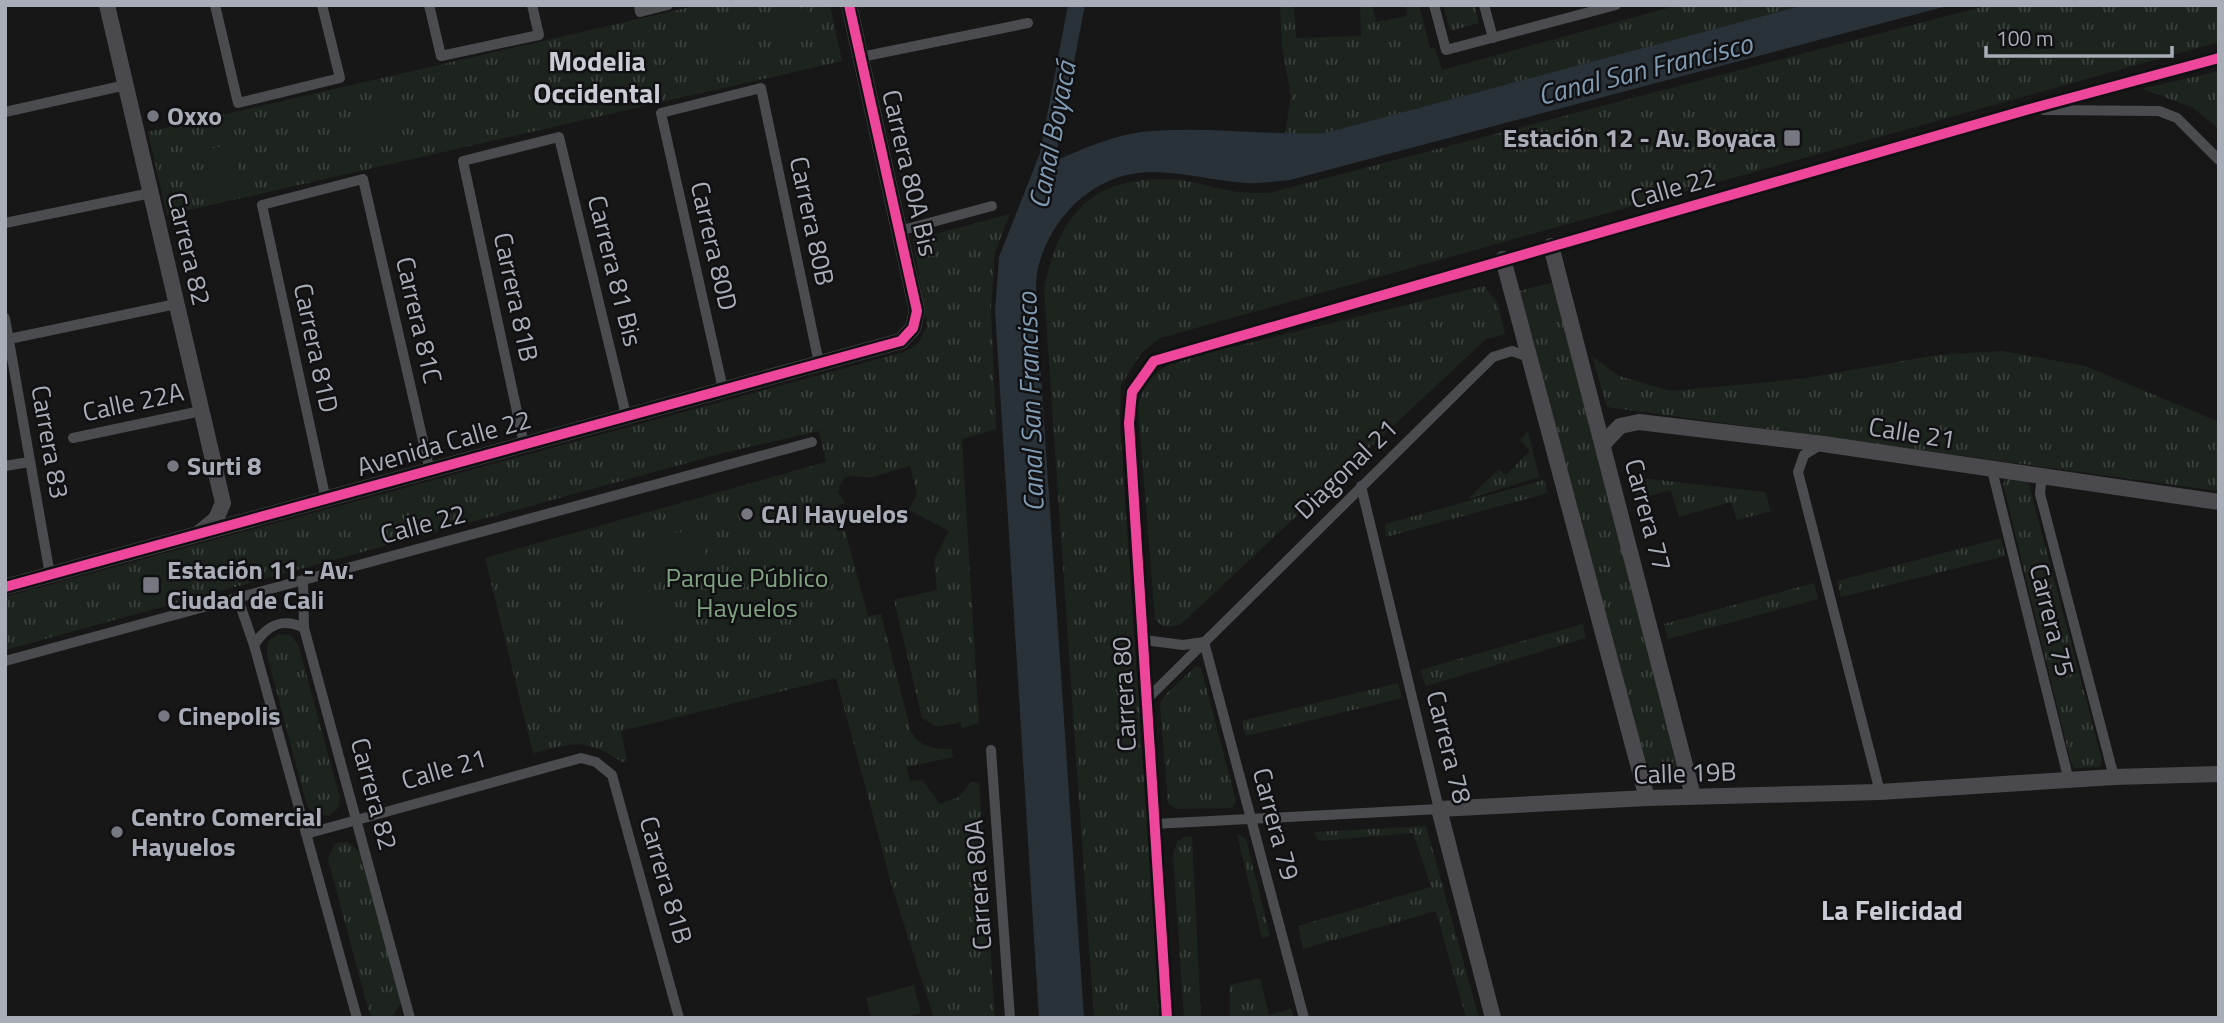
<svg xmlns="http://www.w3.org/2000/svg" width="2224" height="1023" viewBox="0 0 2224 1023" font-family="'Titillium Web',sans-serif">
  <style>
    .grass { fill: url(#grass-tufts) }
    .pitch { fill: #1d241e }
    .water { fill: #2a3239 }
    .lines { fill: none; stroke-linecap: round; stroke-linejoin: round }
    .street { stroke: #4b4c50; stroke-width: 10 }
    .secondary { stroke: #4a4a4e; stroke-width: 16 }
    .cycleway-casing { stroke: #111113; stroke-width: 15 }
    .cycleway { stroke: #ed469a; stroke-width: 10 }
    .poi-dot { fill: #757880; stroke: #111113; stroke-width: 2.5 }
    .labels { text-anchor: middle; stroke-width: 5; stroke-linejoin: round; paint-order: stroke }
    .poi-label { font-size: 26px; font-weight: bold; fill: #a8adb8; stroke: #111113; text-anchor: start }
    .street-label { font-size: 26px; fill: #a8adb8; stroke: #111113 }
    .park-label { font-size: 26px; fill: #7fa381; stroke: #111113 }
    .neighbourhood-label { font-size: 28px; font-weight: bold; fill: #c9ccd4; stroke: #111113 }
    .water-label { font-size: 28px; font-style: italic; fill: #7f9bb3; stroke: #111113 }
  </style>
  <defs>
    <pattern id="grass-tufts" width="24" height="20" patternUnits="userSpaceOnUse" patternTransform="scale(1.75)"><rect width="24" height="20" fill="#1d241e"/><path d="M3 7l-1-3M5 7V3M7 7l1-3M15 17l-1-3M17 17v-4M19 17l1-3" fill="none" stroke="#3b413d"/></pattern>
  </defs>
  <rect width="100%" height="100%" fill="#171717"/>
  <!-- grass -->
  <g class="grass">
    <polygon points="699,5 830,5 842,61 167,215 148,132"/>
    <polygon points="1280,5 1294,5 1296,38 1361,36 1360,5 1372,5 1376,22 1407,16 1406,5 1419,5 1430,48 1435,48 1442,70 1679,5 1804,5 1325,133 1285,135 1291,96 1282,47"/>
    <polygon points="1443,5 1474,5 1479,23 1450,31"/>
    <path d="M1989,5h230v37l-1059,296 -18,14 -21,33 -1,39 40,594h-66l-50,-729c14,-68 42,-110 118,-110 23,-1 47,8 69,12 13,2 26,2 38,2z"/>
    <polygon points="2219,71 2219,129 2192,107 2142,89"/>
    <path d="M1010,214l-15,38 -4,57 5,120 -34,10 17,284 -17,5 -2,-6 -22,5 -16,-9 -28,-118 43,-10 -3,-29 15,-30 -40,-21 8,-17 -7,-27c-13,3 -26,8 -39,11 -15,3 -28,-11 -33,16l7,10 -7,2 30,111 13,-2 30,118c11,16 21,17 40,17l2,8 -47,10 4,14 12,-1 18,24 19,-7 12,-15 8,1 16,235h-61l-41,-128 -57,-212 -215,53 6,30 -5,1c-39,-25 -46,-19 -89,-9l-48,-195 341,-96 -7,-31 -92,21 -722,198v-53l899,-245 14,-8 9,-17 -14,-87z"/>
    <polygon points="1555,282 1683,772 1646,773 1519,291"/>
    <path d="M1484,286l14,18 7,30 -19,5 -305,285c-11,4 -20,4 -26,-6l-17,-211c6,-25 15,-34 37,-46z"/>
    <polygon points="2002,351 2085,366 2219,422 2219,491 1607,407 1592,356 1619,376 1671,391 1801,379 1937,355"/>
    <polygon points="1528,431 1539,477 1468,499 1499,469 1506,475 1530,451 1520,440"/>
    <polygon points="1631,477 1765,492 1771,511 1737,520 1731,502 1679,517 1671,490 1637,499"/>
    <polygon points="2006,478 2027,480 2029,485 2102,760 2100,767 2074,768 2071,763 2003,484"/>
    <polygon points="1544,480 1548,493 1386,537 1385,524"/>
    <polygon points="2001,538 2005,556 1841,597 1837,581"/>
    <polygon points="1814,583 1818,599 1668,639 1664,624"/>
    <polygon points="1583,624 1586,638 1426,686 1420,670"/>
    <polygon points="278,634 291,635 299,647 340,798 338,808 329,816 314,813 307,806 267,655 268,642"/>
    <polygon points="1197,665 1201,668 1236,801 1232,808 1175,809 1168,803 1160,704 1165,695"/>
    <polygon points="1398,683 1402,698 1246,736 1242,721"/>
    <polygon points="1426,826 1479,1018 1466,1018 1436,911 1303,949 1298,926 1431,887 1413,833 1319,841 1314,832"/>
    <polygon points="1237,834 1246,839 1270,936 1262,938"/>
    <polygon points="1184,837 1192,837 1201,1018 1184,1018 1173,855 1177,842"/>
    <polygon points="341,842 347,842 361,853 401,1003 391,1018 373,1018 369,1012 328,859 335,844"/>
    <polygon points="1260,978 1269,1015 1291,1009 1294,1018 1230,1018 1230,985"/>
  </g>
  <!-- pitch -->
  <g class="pitch">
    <polygon points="807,7 813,33 775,43 769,16"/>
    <polygon points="733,15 744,60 719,66 709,21"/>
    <polygon points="393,109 399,136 356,146 350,119"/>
    <polygon points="233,144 242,186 214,193 204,150"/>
    <polygon points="703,530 707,568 651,574 647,536"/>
    <polygon points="726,586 771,612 755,639 710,613"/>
    <polygon points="637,595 684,621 670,647 623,621"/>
    <polygon points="914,985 921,1013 904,1018 871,1018 866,998"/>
  </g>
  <!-- water -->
  <path class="water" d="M1068,5h17l-30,156c27,-12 57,-25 87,-29 60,-7 122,4 183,1l479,-128h147l-661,175c-14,1 -29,4 -43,3 -32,-2 -63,-11 -96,-11 -54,0 -98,42 -112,92 -5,16 -2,37 -2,53l47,701h-45l-44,-708 4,-53 41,-104z"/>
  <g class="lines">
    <!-- street -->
    <g class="street">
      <polyline points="215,5 238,103 340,78 322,5"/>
      <polyline points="429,5 441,56 539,35 532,5"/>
      <polyline points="639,5 640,12 668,5"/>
      <polyline points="1434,5 1446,50 1616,5"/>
      <polyline points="1484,5 1493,38"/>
      <polyline points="861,57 1028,23"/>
      <polyline points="2043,110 2159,111 2177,118 2219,160"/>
      <polyline points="5,112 126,85"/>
      <polyline points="5,223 151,193"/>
      <polyline points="899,231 992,206"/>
      <polyline points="5,318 50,575"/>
      <polyline points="9,339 176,304"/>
      <polyline points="723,389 661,113 761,88 819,363"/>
      <polyline points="73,438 201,411"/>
      <polyline points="524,444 463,161 559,137 626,415"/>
      <polyline points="1820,445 1804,455 1798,472 1880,792"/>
      <polyline points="5,466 29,462"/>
      <polyline points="1992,470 2069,781"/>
      <polyline points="2048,476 2041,483 2040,494 2114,777"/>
      <polyline points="326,500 262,205 363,179 430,471"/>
      <polyline points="303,581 304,628 410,1018"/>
      <polyline points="238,599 254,645 357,1018"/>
      <polyline points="1144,640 1183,645 1204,642"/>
      <polyline points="1204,642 1304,1018"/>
      <path d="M254,645c13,-20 28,-28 50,-17"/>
      <polyline points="5,661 812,442"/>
      <polyline points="1147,699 1493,357 1512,351 1529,357"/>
      <polyline points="991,750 1010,1018"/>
      <polyline points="1154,824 1439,809 1361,486"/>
      <polyline points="306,834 581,758 596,762 612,775 679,1018"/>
      <polyline points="1167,1018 1129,423 1132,392 1154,361 2026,110 2219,58"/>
    </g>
    <!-- secondary -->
    <g class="secondary">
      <polyline points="107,5 223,503 216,519 199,533"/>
      <polyline points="1551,246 1693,796"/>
      <polyline points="1503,259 1647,798"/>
      <polyline points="1604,443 1620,426 1639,422 1823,444 2219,502"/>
      <polyline points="5,587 901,341 913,328 917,311 849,5"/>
      <polyline points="1493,1018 1439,809 1647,798 1880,792 2114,777 2219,774"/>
    </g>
    <defs>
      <g id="cycleway">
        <polyline points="5,587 901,341 913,328 917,311 849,5"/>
        <polyline points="1167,1018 1129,423 1132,392 1154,361 2026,110 2219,58"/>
      </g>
    </defs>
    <!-- cycleway casing -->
    <use href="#cycleway" class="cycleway-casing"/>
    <!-- cycleway -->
    <use href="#cycleway" class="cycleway"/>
  </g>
  <!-- markers -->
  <g class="poi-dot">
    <circle cx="153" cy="116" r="7"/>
    <rect x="1783" y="129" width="18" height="18" rx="3.5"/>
    <circle cx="173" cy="466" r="7"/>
    <circle cx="747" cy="514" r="7"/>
    <rect x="142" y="576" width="18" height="18" rx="3.5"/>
    <circle cx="164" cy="716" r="7"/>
    <circle cx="117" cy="832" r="7"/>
  </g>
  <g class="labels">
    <!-- poi labels -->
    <g class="poi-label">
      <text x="167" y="125">Oxxo</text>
      <text x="1776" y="147" text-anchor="end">Estación 12 - Av. Boyaca</text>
      <text x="187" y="475">Surti 8</text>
      <text x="761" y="523">CAI Hayuelos</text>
      <text x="167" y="579">Estación 11 - Av.<tspan x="167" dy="30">Ciudad de Cali</tspan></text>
      <text x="178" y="725">Cinepolis</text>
      <text x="131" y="826">Centro Comercial<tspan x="131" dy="30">Hayuelos</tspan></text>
    </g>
    <!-- street labels -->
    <g class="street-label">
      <text transform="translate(910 173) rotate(77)" y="9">Carrera 80A Bis</text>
      <text transform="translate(1673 188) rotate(-16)" y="9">Calle 22</text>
      <text transform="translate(812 221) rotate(78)" y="9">Carrera 80B</text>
      <text transform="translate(714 246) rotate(77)" y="9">Carrera 80D</text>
      <text transform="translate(189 249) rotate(77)" y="9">Carrera 82</text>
      <text transform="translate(615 271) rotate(76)" y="9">Carrera 81 Bis</text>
      <text transform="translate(516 297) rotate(78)" y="9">Carrera 81B</text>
      <text transform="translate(419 320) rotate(77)" y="9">Carrera 81C</text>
      <text transform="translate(316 348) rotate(78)" y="9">Carrera 81D</text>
      <text transform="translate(133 402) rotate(-12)" y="9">Calle 22A</text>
      <text transform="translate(1912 433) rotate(9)" y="9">Calle 21</text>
      <text transform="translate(50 442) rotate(80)" y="9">Carrera 83</text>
      <text transform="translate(444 443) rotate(-16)" y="9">Avenida Calle 22</text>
      <text transform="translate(1346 469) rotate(-44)" y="9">Diagonal 21</text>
      <text transform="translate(1648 515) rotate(75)" y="9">Carrera 77</text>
      <text transform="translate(423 524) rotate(-15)" y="9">Calle 22</text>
      <text transform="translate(2052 620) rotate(76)" y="9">Carrera 75</text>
      <text transform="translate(1124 694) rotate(-93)" y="9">Carrera 80</text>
      <text transform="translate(1449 747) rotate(76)" y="9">Carrera 78</text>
      <text transform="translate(444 769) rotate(-16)" y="9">Calle 21</text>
      <text transform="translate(1685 773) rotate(-2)" y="9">Calle 19B</text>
      <text transform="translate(374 794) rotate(75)" y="9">Carrera 82</text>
      <text transform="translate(1276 824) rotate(75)" y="9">Carrera 79</text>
      <text transform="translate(666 880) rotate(74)" y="9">Carrera 81B</text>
      <text transform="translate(978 885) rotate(-94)" y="9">Carrera 80A</text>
    </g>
    <!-- park labels -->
    <g class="park-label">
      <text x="747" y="587">Parque Público<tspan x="747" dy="30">Hayuelos</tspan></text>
    </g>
    <!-- neighbourhood labels -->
    <g class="neighbourhood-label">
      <text x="597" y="71">Modelia<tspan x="597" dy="32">Occidental</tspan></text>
      <text x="1892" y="920">La Felicidad</text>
    </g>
    <!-- water labels -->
    <g class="water-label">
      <text transform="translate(1645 69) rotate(-14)" y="10">Canal San Francisco</text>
      <text transform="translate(1052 135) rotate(-79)" y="10">Canal Boyacá</text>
      <text transform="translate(1030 402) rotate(-92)" y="10">Canal San Francisco</text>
    </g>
  </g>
  <!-- border -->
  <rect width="2224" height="1023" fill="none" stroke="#a8adb8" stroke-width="14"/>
  <!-- scale -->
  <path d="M1986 46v10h186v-10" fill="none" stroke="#a8adb8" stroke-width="3.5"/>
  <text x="1996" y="46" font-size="21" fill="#a8adb8" stroke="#111113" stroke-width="5" paint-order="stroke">100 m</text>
</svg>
